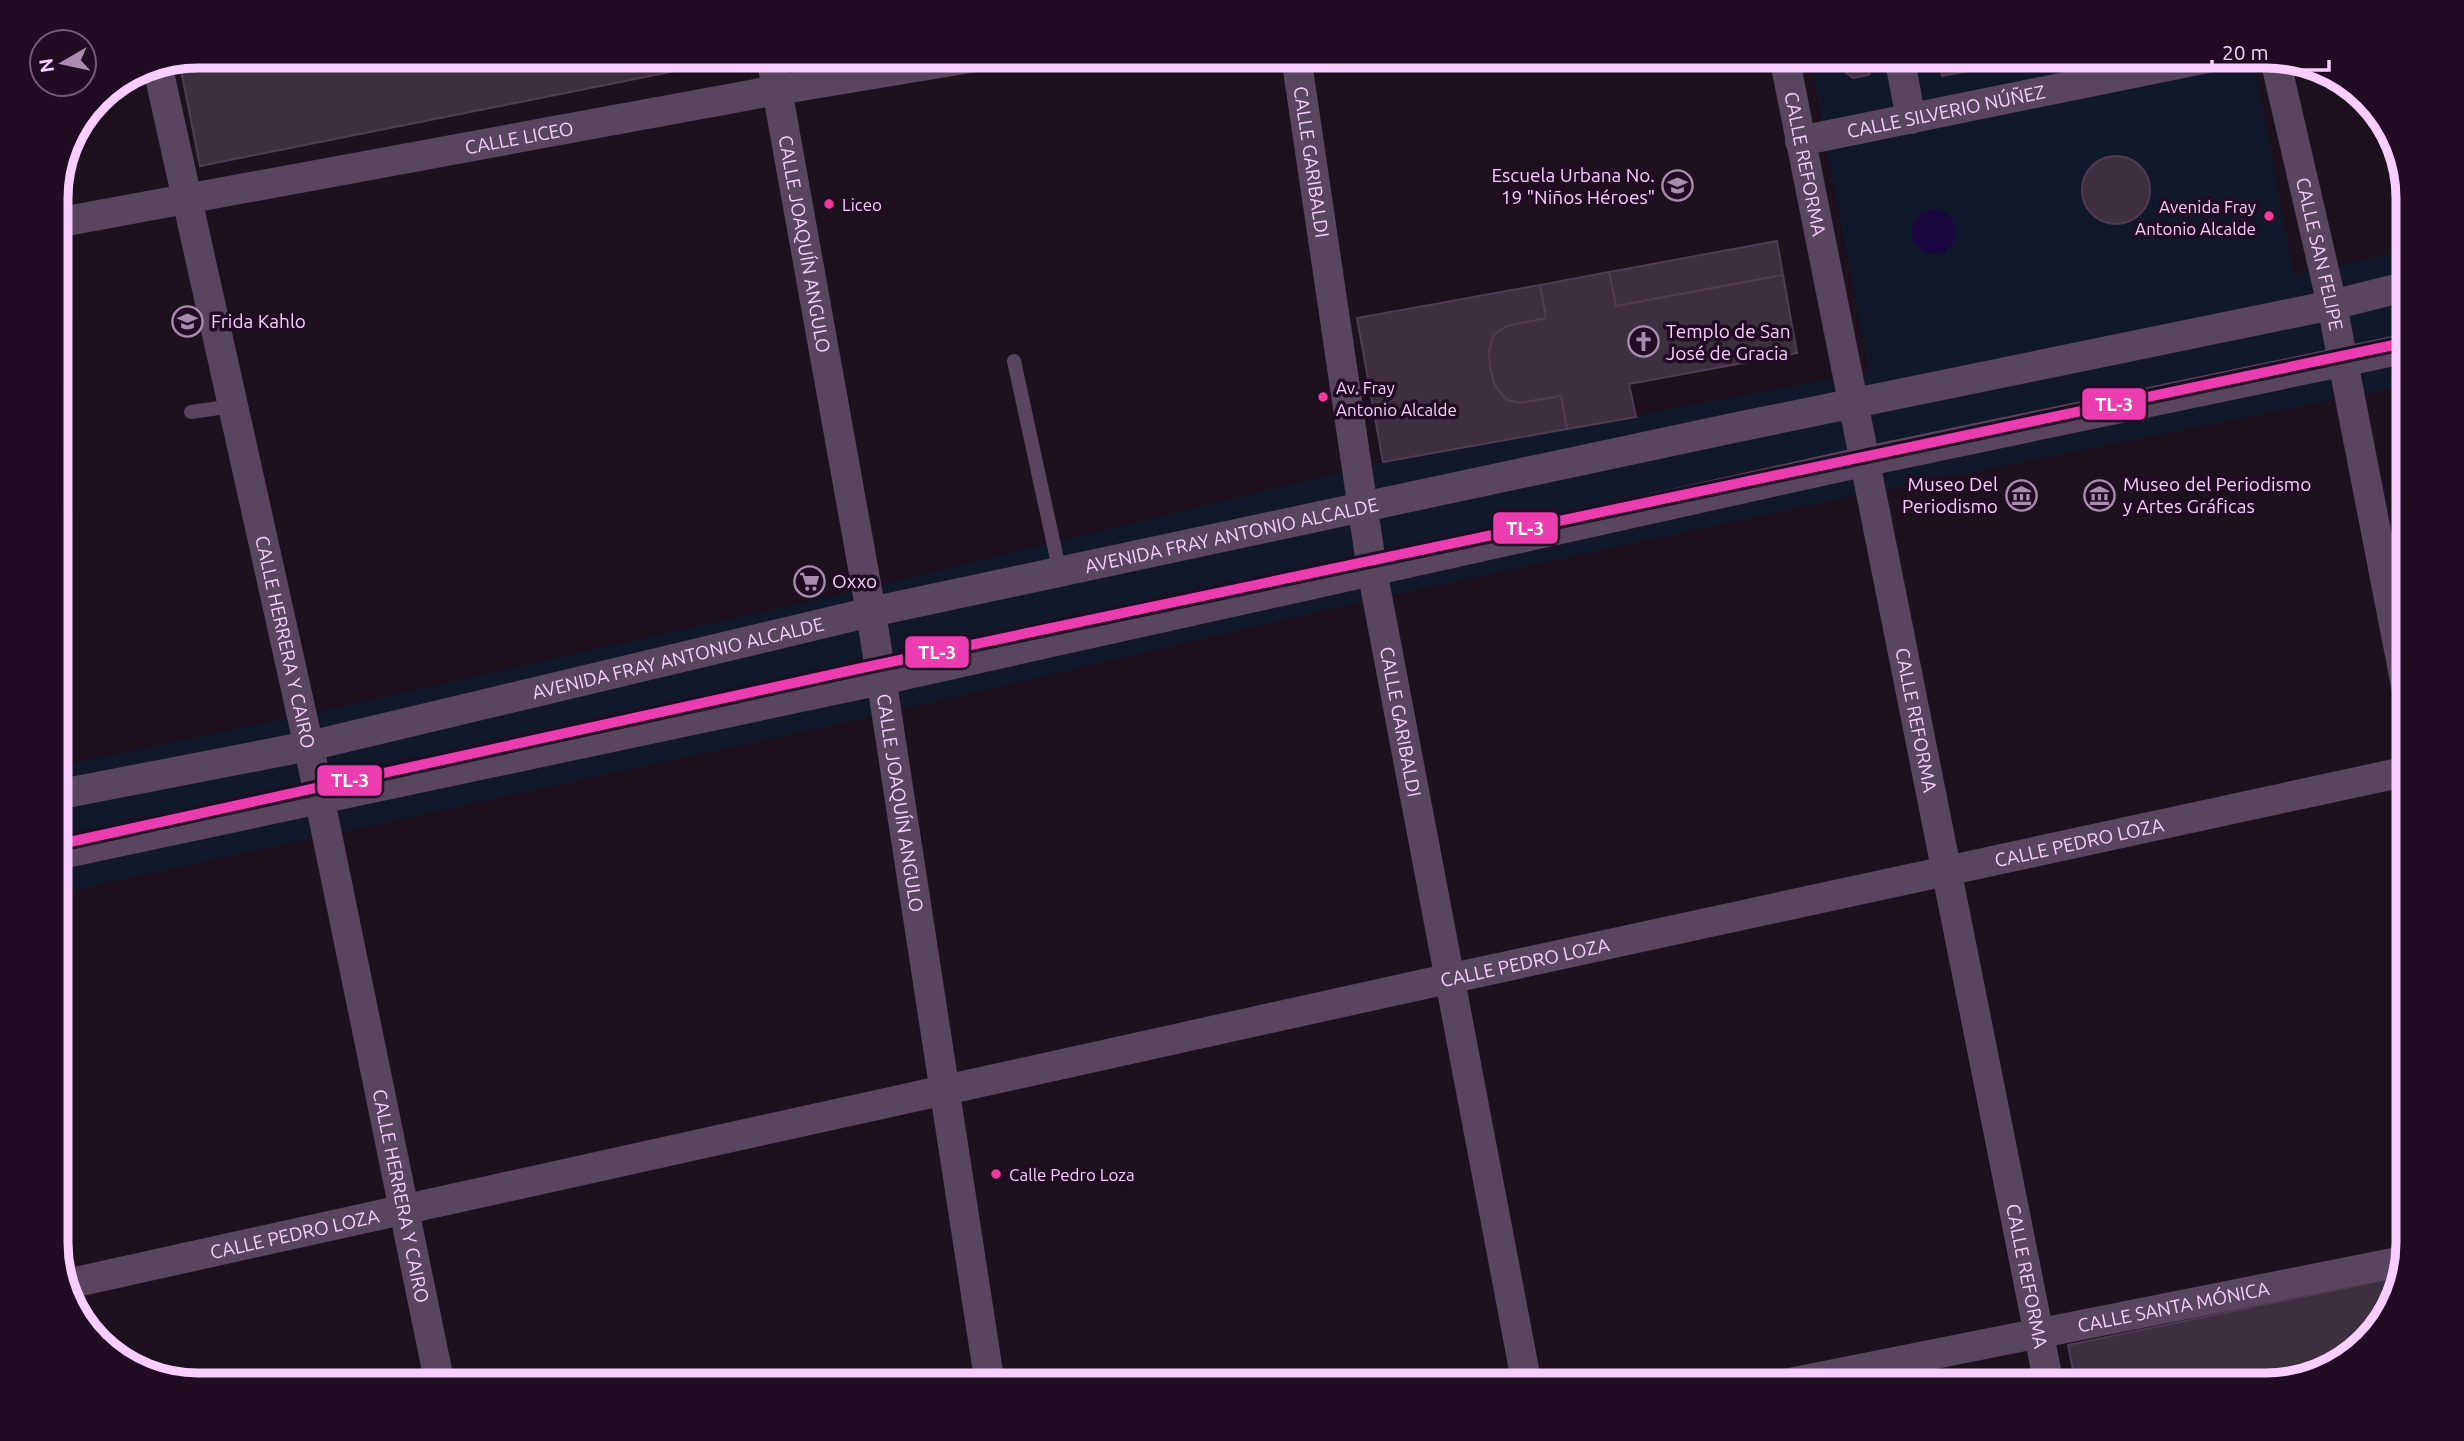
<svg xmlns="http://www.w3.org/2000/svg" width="2464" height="1441" viewBox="0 0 2464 1441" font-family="Ubuntu,sans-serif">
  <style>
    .green { fill: #11182c; fill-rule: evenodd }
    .water { fill: #1b073f }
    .building { fill: #3e2f40; stroke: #503b52; stroke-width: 2 }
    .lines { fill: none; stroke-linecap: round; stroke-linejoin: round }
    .lane { stroke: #59455f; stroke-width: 14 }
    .street { stroke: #59455f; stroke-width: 30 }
    .metro-1-casing { stroke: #210c23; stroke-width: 16 }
    .metro-1 { stroke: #eb3cb0; stroke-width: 10 }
    .bus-dot { fill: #f13a9d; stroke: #210c23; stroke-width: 2.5 }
    .labels { text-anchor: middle; stroke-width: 7; stroke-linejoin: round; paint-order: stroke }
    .bus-label { font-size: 17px; fill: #f7ceff; stroke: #210c23; text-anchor: start }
    .street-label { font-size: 19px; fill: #f7ceff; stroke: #210c23 }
    .poi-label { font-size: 19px; fill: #f7ceff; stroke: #210c23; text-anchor: start }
    .rim { fill: none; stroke: #f7ceff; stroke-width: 9 }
    .line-badge { stroke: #210c23; stroke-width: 2.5 }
    .badge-label { font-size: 19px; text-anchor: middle; font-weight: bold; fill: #fff }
  </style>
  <rect width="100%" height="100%" fill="#1d111e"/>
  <!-- green -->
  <path class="green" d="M1883,56h55l4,20 104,-20h207l41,219 114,-25v135l-550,110 -493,106 -517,121 -792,172v-127l279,-59 520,-117 528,-129 486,-90 -57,-304 23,-4 18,14 16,-3zM1934,210c19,4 19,15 20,32l-10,10 -14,2 -10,-39z"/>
  <!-- water -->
  <circle class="water" cx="1934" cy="232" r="22"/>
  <!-- building -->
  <g class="building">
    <polygon points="199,56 750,56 200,166 179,60"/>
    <polygon points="1810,56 1883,56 1868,75 1853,78 1835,64 1812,68"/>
    <polygon points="1938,56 2046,56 1942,76"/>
    <circle cx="2116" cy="190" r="34"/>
    <polygon points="1777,241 1783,275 1616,306 1609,272"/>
    <polygon points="1609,272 1616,306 1783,275 1797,353 1629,384 1636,417 1567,429 1561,396 1520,403 1507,400 1495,386 1490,368 1489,351 1494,334 1507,326 1546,318 1540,285"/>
    <polygon points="1540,285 1546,318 1507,326 1494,334 1489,351 1490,368 1495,386 1507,400 1520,403 1561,396 1567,429 1383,462 1357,318"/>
    <polygon points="2399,1277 2389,1313 2338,1364 2237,1385 2076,1385 2068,1345"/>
  </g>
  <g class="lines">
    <!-- lane -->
    <g class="lane">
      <polyline points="1014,361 1060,573"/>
      <polyline points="191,412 233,406"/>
    </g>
    <!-- street -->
    <g class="street">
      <path id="s1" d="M771,56l100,556 119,773"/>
      <path id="s2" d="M1296,56l76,514 155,815"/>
      <path id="s3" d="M1784,56l265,1329"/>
      <polyline points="1899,56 1911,119"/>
      <path id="s4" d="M2275,59l57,246 76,391"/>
      <path id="s5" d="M157,64l153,688 130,633"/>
      <path id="s6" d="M1800,141l417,-85"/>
      <path id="s7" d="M56,223l721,-133 205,-34"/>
      <path id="s8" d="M56,795l253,-49 562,-134 862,-184 599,-123 76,-19"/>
      <polyline points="56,855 881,680 1862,462 2408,348"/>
      <path id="s9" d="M67,1284l1353,-299 988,-214"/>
      <path id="s10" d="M1779,1385l624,-124"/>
    </g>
    <defs>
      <polyline id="metro-1" points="56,845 857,669 2408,342"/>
    </defs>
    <!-- metro-1 casing -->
    <use href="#metro-1" class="metro-1-casing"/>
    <!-- metro-1 -->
    <use href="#metro-1" class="metro-1"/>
  </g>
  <!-- icons -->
  <defs>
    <symbol id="school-ring" viewBox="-11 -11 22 22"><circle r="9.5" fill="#210c23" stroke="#ab8cb0" stroke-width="1.5"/><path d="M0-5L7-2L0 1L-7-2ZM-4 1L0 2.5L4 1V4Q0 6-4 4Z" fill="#ab8cb0"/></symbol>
    <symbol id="church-ring" viewBox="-11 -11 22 22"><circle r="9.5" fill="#210c23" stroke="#ab8cb0" stroke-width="1.5"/><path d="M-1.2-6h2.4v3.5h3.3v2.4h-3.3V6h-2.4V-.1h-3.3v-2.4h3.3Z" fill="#ab8cb0"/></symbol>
    <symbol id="museum-ring" viewBox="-11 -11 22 22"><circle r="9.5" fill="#210c23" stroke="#ab8cb0" stroke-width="1.5"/><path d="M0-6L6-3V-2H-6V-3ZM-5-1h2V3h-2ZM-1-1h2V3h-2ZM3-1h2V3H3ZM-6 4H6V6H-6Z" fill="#ab8cb0"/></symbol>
    <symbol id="supermarket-ring" viewBox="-11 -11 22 22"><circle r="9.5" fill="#210c23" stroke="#ab8cb0" stroke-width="1.5"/><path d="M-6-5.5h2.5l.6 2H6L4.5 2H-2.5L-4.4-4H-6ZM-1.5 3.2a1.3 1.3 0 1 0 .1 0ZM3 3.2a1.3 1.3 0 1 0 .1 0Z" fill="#ab8cb0"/></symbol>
  </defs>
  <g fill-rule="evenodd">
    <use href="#school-ring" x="1660" y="168" width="35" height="35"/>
    <use href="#school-ring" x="170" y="304" width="35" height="35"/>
    <use href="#church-ring" x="1626" y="324" width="35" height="35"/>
    <use href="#museum-ring" x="2004" y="478" width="35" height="35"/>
    <use href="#museum-ring" x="2082" y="478" width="35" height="35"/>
    <use href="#supermarket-ring" x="792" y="564" width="35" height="35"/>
  </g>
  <!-- markers -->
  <g class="bus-dot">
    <circle cx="829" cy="204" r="6"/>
    <circle cx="2269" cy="216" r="6"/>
    <circle cx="1323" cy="397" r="6"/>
    <circle cx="996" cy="1174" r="6"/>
  </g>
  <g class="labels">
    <!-- bus labels -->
    <g class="bus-label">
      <text x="842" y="211">Liceo</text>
      <text x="2256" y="213" text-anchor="end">Avenida Fray<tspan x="2256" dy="22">Antonio Alcalde</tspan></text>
      <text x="1336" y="394">Av. Fray<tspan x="1336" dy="22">Antonio Alcalde</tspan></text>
      <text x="1009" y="1181">Calle Pedro Loza</text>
    </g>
    <!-- street labels -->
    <g class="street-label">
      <text dy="7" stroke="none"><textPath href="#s6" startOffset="149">CALLE SILVERIO NÚÑEZ</textPath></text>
      <text dy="7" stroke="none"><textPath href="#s7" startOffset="471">CALLE LICEO</textPath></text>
      <text dy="7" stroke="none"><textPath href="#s2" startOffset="107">CALLE GARIBALDI</textPath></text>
      <text dy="7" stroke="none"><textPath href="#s3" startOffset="110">CALLE REFORMA</textPath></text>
      <text dy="7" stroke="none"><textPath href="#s1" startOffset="191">CALLE JOAQUÍN ANGULO</textPath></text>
      <text dy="7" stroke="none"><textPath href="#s4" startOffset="200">CALLE SAN FELIPE</textPath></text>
      <text dy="7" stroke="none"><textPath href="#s8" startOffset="1204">AVENIDA FRAY ANTONIO ALCALDE</textPath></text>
      <text dy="7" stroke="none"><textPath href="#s5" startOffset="592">CALLE HERRERA Y CAIRO</textPath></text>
      <text dy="7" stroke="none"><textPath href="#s8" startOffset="637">AVENIDA FRAY ANTONIO ALCALDE</textPath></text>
      <text dy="7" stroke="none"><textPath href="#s3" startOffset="677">CALLE REFORMA</textPath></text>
      <text dy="7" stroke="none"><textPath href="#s2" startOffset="674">CALLE GARIBALDI</textPath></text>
      <text dy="7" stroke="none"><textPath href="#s1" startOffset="758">CALLE JOAQUÍN ANGULO</textPath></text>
      <text dy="7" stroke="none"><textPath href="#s9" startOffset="2060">CALLE PEDRO LOZA</textPath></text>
      <text dy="7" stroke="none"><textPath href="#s9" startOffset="1493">CALLE PEDRO LOZA</textPath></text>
      <text dy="7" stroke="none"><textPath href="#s5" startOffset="1158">CALLE HERRERA Y CAIRO</textPath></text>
      <text dy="7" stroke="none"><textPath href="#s9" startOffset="233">CALLE PEDRO LOZA</textPath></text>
      <text dy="7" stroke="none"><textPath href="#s3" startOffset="1244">CALLE REFORMA</textPath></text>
      <text dy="7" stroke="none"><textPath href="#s10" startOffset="402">CALLE SANTA MÓNICA</textPath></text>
    </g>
    <!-- poi labels -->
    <g class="poi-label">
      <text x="1655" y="182" text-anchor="end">Escuela Urbana No.<tspan x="1655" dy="22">19 "Niños Héroes"</tspan></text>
      <text x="211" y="328">Frida Kahlo</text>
      <text x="1666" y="338">Templo de San<tspan x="1666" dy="22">José de Gracia</tspan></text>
      <text x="1998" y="491" text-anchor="end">Museo Del<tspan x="1998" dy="22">Periodismo</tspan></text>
      <text x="2123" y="491">Museo del Periodismo<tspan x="2123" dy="22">y Artes Gráficas</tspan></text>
      <text x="832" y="588">Oxxo</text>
    </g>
  </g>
  <!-- crop -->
  <path d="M0 0H2464V1441H0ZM198 68H2266A130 130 0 0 1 2396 198V1243A130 130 0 0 1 2266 1373H198A130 130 0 0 1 68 1243V198A130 130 0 0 1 198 68Z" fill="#210c23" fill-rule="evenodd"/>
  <path class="rim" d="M198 68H2266A130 130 0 0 1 2396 198V1243A130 130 0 0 1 2266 1373H198A130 130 0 0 1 68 1243V198A130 130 0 0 1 198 68Z"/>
  <g class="line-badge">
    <rect x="2081" y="387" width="66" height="34" rx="7" fill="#eb3cb0"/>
    <rect x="1492" y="511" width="67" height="34" rx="7" fill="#eb3cb0"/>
    <rect x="904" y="635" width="66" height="34" rx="7" fill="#eb3cb0"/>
    <rect x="316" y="764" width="67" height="33" rx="7" fill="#eb3cb0"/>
  </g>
  <g class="badge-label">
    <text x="2114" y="411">TL-3</text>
    <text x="1525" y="535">TL-3</text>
    <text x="937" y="659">TL-3</text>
    <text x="350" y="787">TL-3</text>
  </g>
  <!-- north arrow -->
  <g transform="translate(63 63) rotate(261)"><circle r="33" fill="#210c23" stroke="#775a7b" stroke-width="2"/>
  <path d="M0-5L12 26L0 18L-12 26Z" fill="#ab8cb0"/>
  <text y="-10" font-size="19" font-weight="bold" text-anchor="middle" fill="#f7ceff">N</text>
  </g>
  <!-- scale -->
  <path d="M2212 60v10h117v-10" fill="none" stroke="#f7ceff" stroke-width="3.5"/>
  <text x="2222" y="60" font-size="21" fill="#f7ceff" stroke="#210c23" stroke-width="5" paint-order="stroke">20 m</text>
</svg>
